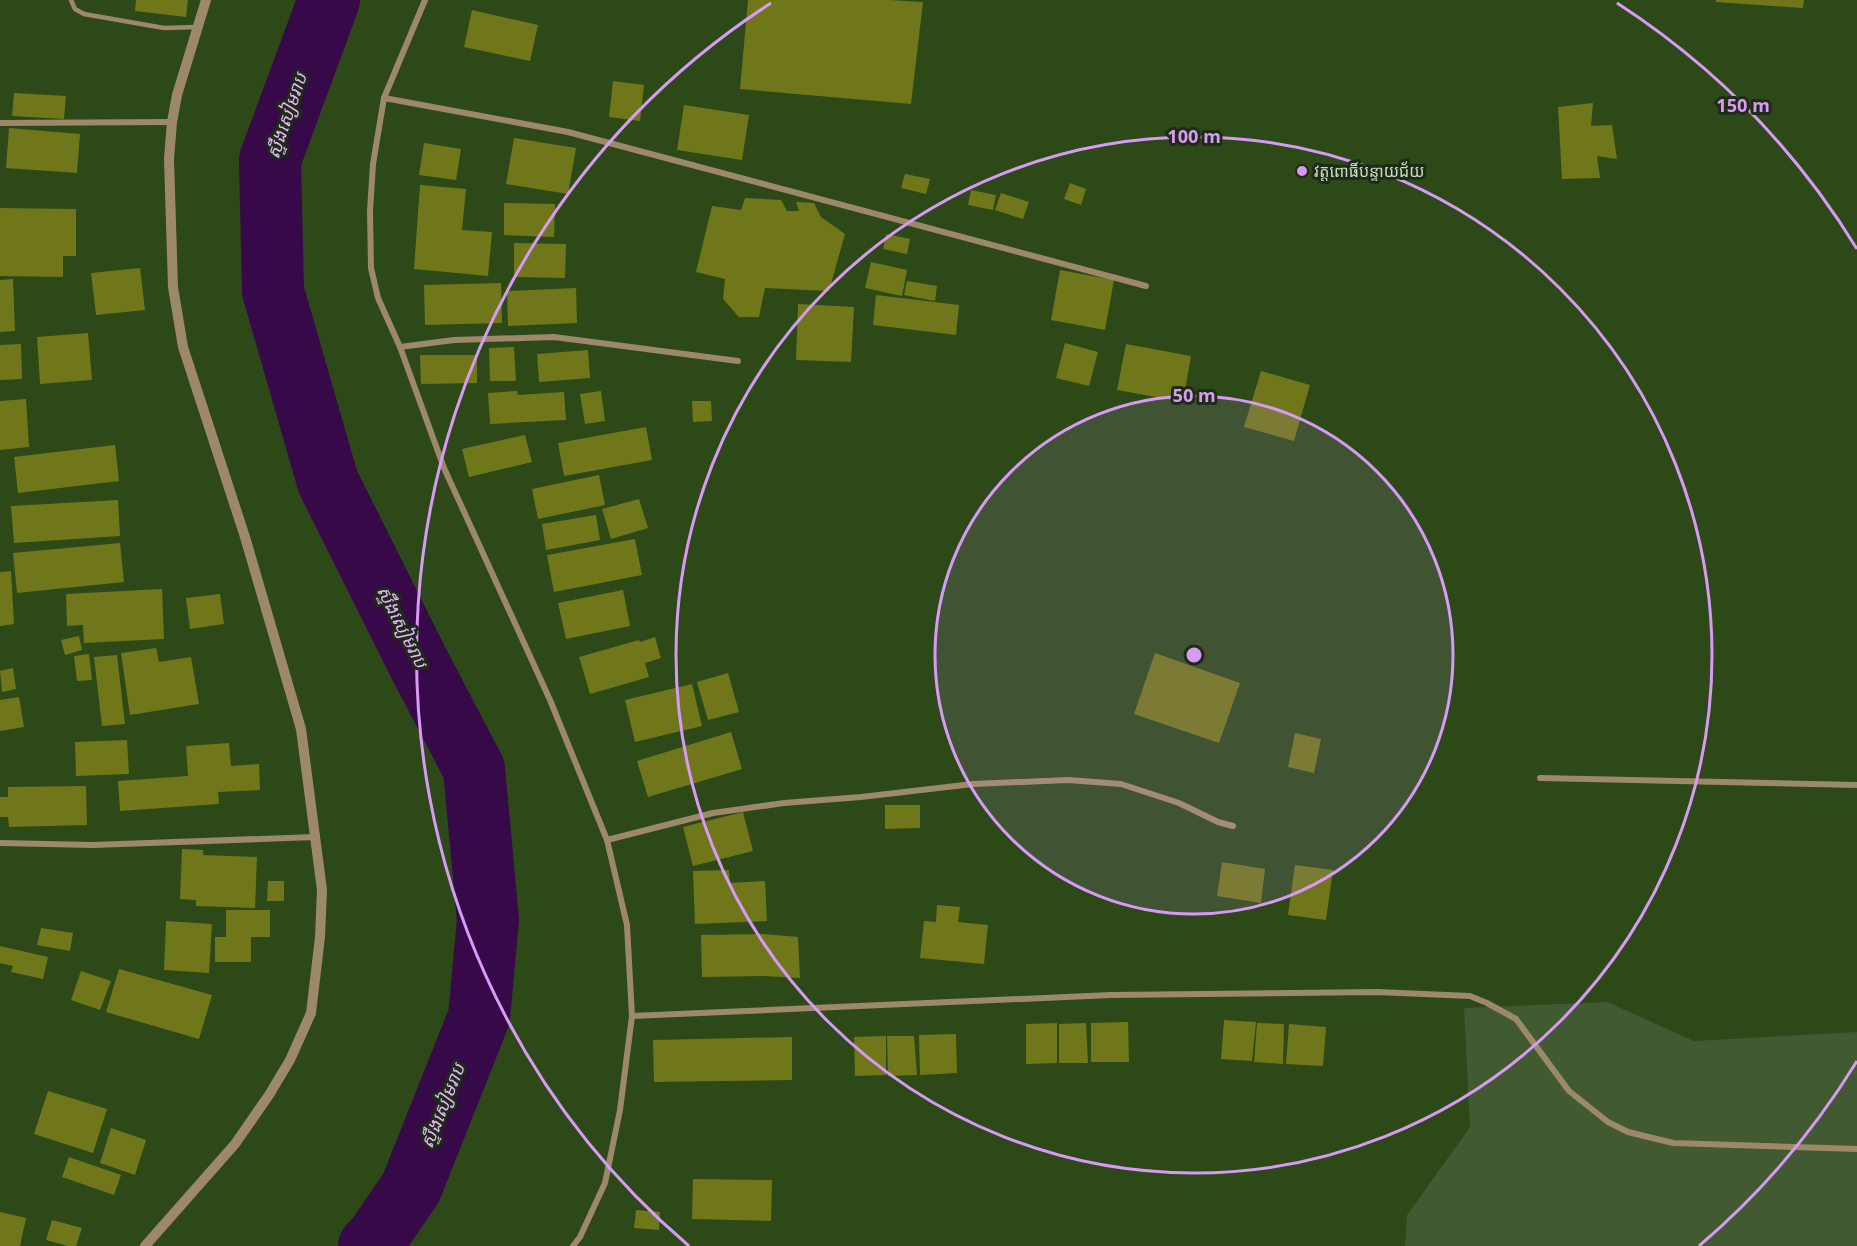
<svg xmlns="http://www.w3.org/2000/svg" width="1857" height="1246" viewBox="0 0 1857 1246" font-family="Georgia,'Noto Sans Khmer',serif">
  <style>
    .green { fill: #425a32 }
    .lines { fill: none; stroke-linecap: round; stroke-linejoin: round }
    .river { stroke: #370948; stroke-width: 62 }
    .building { fill: #70771b }
    .service { stroke: #9e886a; stroke-width: 4.5 }
    .minor { stroke: #9e886a; stroke-width: 6 }
    .tertiary { stroke: #9e886a; stroke-width: 10 }
    .ring { fill: none; stroke: #d99af7; stroke-width: 3 }
    .poi-dot { fill: #d99af7; stroke: #1e2b16; stroke-width: 2 }
    .labels { text-anchor: middle; stroke-width: 6; stroke-linejoin: round; paint-order: stroke }
    .poi-label { font-size: 16px; fill: #c9dbbf; stroke: #1e2b16; text-anchor: start }
    .water-label { font-size: 18px; font-style: italic; fill: #e5b4fe; stroke: #1e2b16 }
    .centre { fill: #d99af7; stroke: #1e2b16; stroke-width: 3 }
    .ring-label { font-size: 18px; text-anchor: middle; font-weight: bold; fill: #d99af7; stroke: #1e2b16; stroke-width: 6; stroke-linejoin: round; paint-order: stroke }
  </style>
  <rect width="100%" height="100%" fill="#2c4917"/>
  <!-- green -->
  <polygon class="green" points="1607,1002 1694,1041 1857,1032 1857,1246 1405,1246 1407,1215 1470,1127 1464,1008"/>
  <g class="lines">
    <!-- river -->
    <polyline class="river" points="329,0 270,160 273,291 328,482 419,664 474,769 488,920 479,1017 411,1188 376,1239 369,1246"/>
  </g>
  <!-- building -->
  <g class="building">
    <polygon points="136,0 188,0 186,17 135,11"/>
    <polygon points="748,0 890,0 923,2 911,104 740,89"/>
    <polygon points="1716,0 1804,0 1803,8 1716,2"/>
    <polygon points="472,10 538,25 530,61 464,47"/>
    <polygon points="613,81 644,85 640,121 609,117"/>
    <polygon points="14,93 66,96 64,119 12,116"/>
    <polygon points="1593,103 1591,126 1612,125 1617,159 1597,156 1600,178 1562,179 1558,107"/>
    <polygon points="684,105 749,115 742,160 677,150"/>
    <polygon points="9,128 80,134 77,173 6,168"/>
    <polygon points="514,138 576,148 568,194 506,184"/>
    <polygon points="424,143 461,149 456,180 419,175"/>
    <polygon points="905,174 930,179 926,194 901,188"/>
    <polygon points="1070,183 1086,189 1081,205 1064,199"/>
    <polygon points="420,185 466,189 462,230 492,232 488,276 414,269"/>
    <polygon points="971,190 996,195 993,210 968,205"/>
    <polygon points="1001,193 1029,202 1023,219 995,210"/>
    <polygon points="745,198 781,200 787,211 799,211 796,202 814,203 821,217 845,234 829,291 765,288 759,317 739,317 723,299 725,279 696,272 712,206 741,210"/>
    <polygon points="504,203 555,204 554,237 504,235"/>
    <polygon points="0,208 76,209 76,256 63,256 63,277 0,276"/>
    <polygon points="886,234 910,239 907,254 883,249"/>
    <polygon points="514,243 566,244 565,278 514,277"/>
    <polygon points="871,262 907,270 902,296 865,288"/>
    <polygon points="140,268 145,310 96,315 91,273"/>
    <polygon points="1060,270 1114,280 1105,330 1051,320"/>
    <polygon points="13,279 15,331 0,332 0,280"/>
    <polygon points="907,281 937,286 935,301 904,295"/>
    <polygon points="501,283 502,323 425,325 424,285"/>
    <polygon points="576,288 577,323 508,326 507,291"/>
    <polygon points="876,295 959,305 956,335 873,325"/>
    <polygon points="798,304 854,307 851,362 796,360"/>
    <polygon points="88,333 92,380 40,384 37,337"/>
    <polygon points="1065,343 1098,352 1089,386 1056,378"/>
    <polygon points="21,344 22,379 0,380 0,345"/>
    <polygon points="1126,344 1191,356 1183,402 1117,390"/>
    <polygon points="514,347 516,381 490,381 489,348"/>
    <polygon points="588,350 590,378 539,382 537,354"/>
    <polygon points="420,355 477,355 477,383 421,384"/>
    <polygon points="1261,371 1310,385 1294,441 1244,427"/>
    <polygon points="517,391 518,395 564,392 566,420 490,424 488,393"/>
    <polygon points="601,391 605,421 585,424 580,394"/>
    <polygon points="26,399 29,447 0,450 0,401"/>
    <polygon points="692,401 711,401 712,421 693,422"/>
    <polygon points="646,427 652,460 564,476 558,443"/>
    <polygon points="525,435 532,462 469,477 462,449"/>
    <polygon points="115,445 119,481 18,493 14,457"/>
    <polygon points="599,475 605,505 538,519 532,489"/>
    <polygon points="639,499 648,528 611,539 602,509"/>
    <polygon points="118,500 120,536 14,543 11,506"/>
    <polygon points="596,515 600,540 546,550 542,524"/>
    <polygon points="635,539 642,575 554,592 547,555"/>
    <polygon points="120,543 124,582 17,593 13,553"/>
    <polygon points="11,571 14,624 0,626 0,572"/>
    <polygon points="162,589 164,639 84,643 83,625 67,626 66,594"/>
    <polygon points="623,590 630,626 566,639 558,603"/>
    <polygon points="220,594 224,624 190,629 186,598"/>
    <polygon points="79,636 82,650 65,655 61,640"/>
    <polygon points="655,637 661,658 645,663 649,677 590,694 579,657 639,640 640,642"/>
    <polygon points="156,648 159,662 191,657 199,704 130,715 121,653"/>
    <polygon points="1155,653 1240,683 1219,743 1134,714"/>
    <polygon points="89,654 92,680 77,681 74,656"/>
    <polygon points="117,655 125,724 102,726 94,657"/>
    <polygon points="13,668 16,689 2,692 0,671"/>
    <polygon points="728,673 739,712 708,720 697,682"/>
    <polygon points="692,684 702,726 635,742 625,700"/>
    <polygon points="19,697 24,727 0,731 0,700"/>
    <polygon points="731,732 742,769 648,797 637,761"/>
    <polygon points="1295,733 1321,739 1314,773 1288,767"/>
    <polygon points="127,740 129,774 76,776 75,742"/>
    <polygon points="229,743 231,766 259,764 260,790 218,792 219,804 120,811 118,781 188,776 186,746"/>
    <polygon points="86,786 87,825 9,827 8,817 0,817 0,797 8,797 8,787"/>
    <polygon points="885,805 920,805 920,828 885,829"/>
    <polygon points="743,812 753,851 693,866 683,827"/>
    <polygon points="182,849 203,850 203,855 257,857 255,908 196,906 196,900 180,899"/>
    <polygon points="1222,862 1265,869 1261,903 1217,896"/>
    <polygon points="1295,865 1333,870 1326,920 1288,915"/>
    <polygon points="729,870 730,883 765,881 767,921 695,924 693,871"/>
    <polygon points="268,881 284,881 284,901 267,901"/>
    <polygon points="937,905 960,907 958,922 988,925 984,964 920,958 924,921 936,922"/>
    <polygon points="226,910 270,910 270,937 251,937 251,962 215,962 215,937 226,937"/>
    <polygon points="166,921 212,924 209,973 164,970"/>
    <polygon points="41,928 73,933 70,951 37,945"/>
    <polygon points="763,934 798,937 800,978 764,976 702,977 701,935"/>
    <polygon points="0,946 48,957 43,979 11,972 13,966 0,963"/>
    <polygon points="119,969 212,995 199,1039 106,1012"/>
    <polygon points="81,971 111,981 100,1010 71,1000"/>
    <polygon points="1224,1020 1256,1022 1252,1061 1221,1059"/>
    <polygon points="1128,1022 1129,1062 1091,1062 1091,1023"/>
    <polygon points="1057,1023 1057,1063 1026,1064 1026,1024"/>
    <polygon points="1086,1023 1088,1063 1059,1063 1059,1024"/>
    <polygon points="1257,1023 1284,1024 1283,1064 1254,1062"/>
    <polygon points="1289,1024 1326,1027 1323,1066 1286,1064"/>
    <polygon points="956,1034 957,1073 920,1075 919,1035"/>
    <polygon points="886,1036 886,1075 855,1076 854,1037"/>
    <polygon points="887,1036 914,1036 917,1075 888,1076"/>
    <polygon points="792,1037 792,1080 654,1082 653,1040"/>
    <polygon points="48,1091 107,1109 93,1153 34,1134"/>
    <polygon points="111,1128 146,1140 135,1175 100,1163"/>
    <polygon points="69,1157 121,1175 114,1195 62,1177"/>
    <polygon points="693,1179 772,1180 771,1221 692,1219"/>
    <polygon points="636,1210 660,1212 659,1230 634,1228"/>
    <polygon points="0,1212 26,1218 20,1246 0,1246"/>
    <polygon points="52,1220 82,1228 76,1246 68,1246 46,1240"/>
  </g>
  <g class="lines">
    <!-- service -->
    <polyline class="service" points="71,0 75,9 84,14 164,28 198,27"/>
    <!-- minor -->
    <g class="minor">
      <polyline points="425,0 384,98 373,164 370,211 371,268 378,298 400,347 444,468 550,700 607,840 627,925 632,1016 620,1110 605,1183 580,1237 573,1246"/>
      <polyline points="384,98 568,132 1146,286"/>
      <polyline points="0,123 172,122"/>
      <polyline points="400,347 454,340 554,337 738,361"/>
      <polyline points="1540,778 1857,785"/>
      <polyline points="607,840 713,813 784,803 861,797 973,784 1068,780 1121,784 1179,803 1218,822 1233,826"/>
      <polyline points="0,843 93,845 315,837"/>
      <polyline points="632,1016 1111,995 1377,992 1470,996 1487,1003 1516,1019 1569,1091 1608,1122 1628,1132 1673,1143 1857,1149"/>
    </g>
    <!-- tertiary -->
    <polyline class="tertiary" points="145,1246 235,1144 269,1095 290,1060 311,1013 320,937 322,890 301,729 245,537 183,347 173,287 169,159 172,122 177,95 206,0"/>
  </g>
  <!-- distance rings -->
  <circle cx="1194" cy="655" r="259" fill="#d99af7" fill-opacity=".12"/>
  <g class="ring">
    <circle cx="1194" cy="655" r="259"/>
    <circle cx="1194" cy="655" r="518"/>
    <path d="M1857 1061A777 777 0 0 1 1699 1246M689 1246A777 777 0 0 1 771 3M1617 3A777 777 0 0 1 1857 249"/>
  </g>
  <!-- markers -->
  <circle class="poi-dot" cx="1302" cy="171" r="6"/>
  <g class="labels">
    <!-- poi labels -->
    <g class="poi-label">
      <text x="1314" y="177">វត្តពោធិ៍បន្ទាយជ័យ</text>
    </g>
    <!-- water labels -->
    <g class="water-label">
      <text transform="translate(287 116) rotate(-71)" y="6">ស្ទឹងសៀមរាប</text>
      <text transform="translate(402 627) rotate(63)" y="6">ស្ទឹងសៀមរាប</text>
      <text transform="translate(443 1106) rotate(-68)" y="6">ស្ទឹងសៀមរាប</text>
    </g>
  </g>
  <circle cx="1194" cy="655" r="9" class="centre"/>
  <g class="ring-label">
    <text x="1743" y="112">150 m</text>
    <text x="1194" y="143">100 m</text>
    <text x="1194" y="402">50 m</text>
  </g>
</svg>
